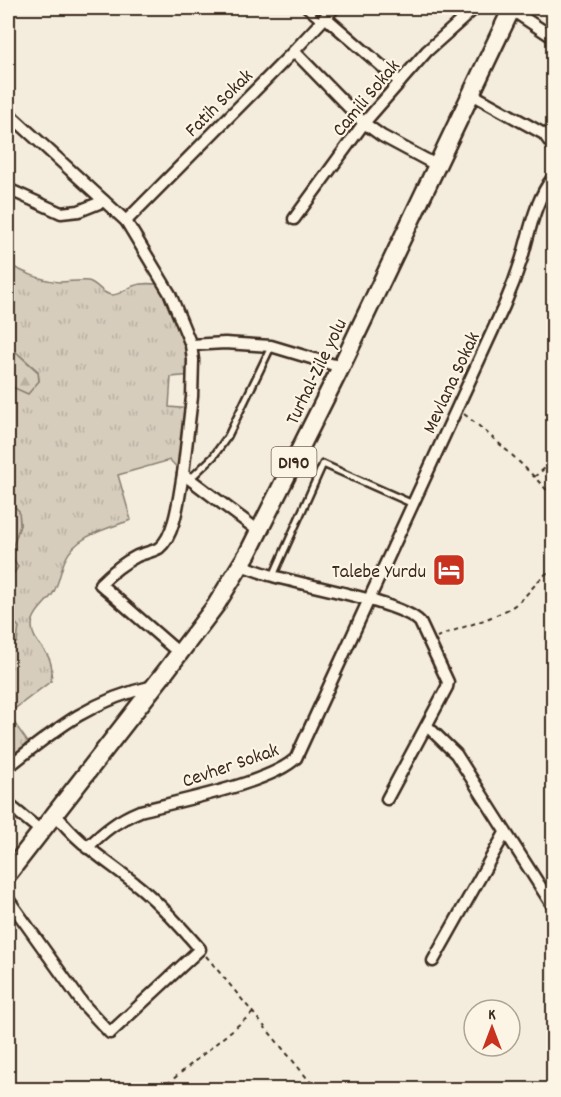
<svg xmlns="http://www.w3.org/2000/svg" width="561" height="1097" viewBox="0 0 561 1097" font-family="Dekko,sans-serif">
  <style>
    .grass { fill: url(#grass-tufts); stroke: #887c6e; stroke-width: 1.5 }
    .forest { fill: url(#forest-firs); stroke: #887c6e; stroke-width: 1.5 }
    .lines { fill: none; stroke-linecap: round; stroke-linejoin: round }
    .service-casing { stroke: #3b2a1e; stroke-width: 10 }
    .minor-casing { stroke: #3b2a1e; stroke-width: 15 }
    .primary-casing { stroke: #3b2a1e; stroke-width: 21 }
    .path { stroke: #3b2a1e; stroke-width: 2; stroke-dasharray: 4.5 4.5; stroke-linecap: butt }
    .service { stroke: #fcf5e5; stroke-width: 5 }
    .minor { stroke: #fcf5e5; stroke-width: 10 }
    .primary { stroke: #fcf5e5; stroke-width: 16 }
    .labels { text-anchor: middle; stroke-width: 4.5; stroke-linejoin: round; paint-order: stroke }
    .shield { fill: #fcf5e5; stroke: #75675a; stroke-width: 1.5 }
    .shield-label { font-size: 18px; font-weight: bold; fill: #3b2a1e }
    .street-label { font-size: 20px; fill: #3b2a1e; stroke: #fcf5e5 }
    .poi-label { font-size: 20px; fill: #3b2a1e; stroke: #fcf5e5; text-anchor: end }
  </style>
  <defs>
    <pattern id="grass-tufts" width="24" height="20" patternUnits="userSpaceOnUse" patternTransform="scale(1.5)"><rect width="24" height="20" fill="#d6cdbd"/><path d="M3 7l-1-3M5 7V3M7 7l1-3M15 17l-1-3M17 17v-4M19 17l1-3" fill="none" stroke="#b9b0a2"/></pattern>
    <pattern id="forest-firs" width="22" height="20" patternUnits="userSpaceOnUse" patternTransform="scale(1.5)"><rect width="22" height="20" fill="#d6cdbd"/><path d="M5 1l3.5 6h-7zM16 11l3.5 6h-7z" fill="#b9b0a2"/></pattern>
  </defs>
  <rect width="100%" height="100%" fill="#f4eddd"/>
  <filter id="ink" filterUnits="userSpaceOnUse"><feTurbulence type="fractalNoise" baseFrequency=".0167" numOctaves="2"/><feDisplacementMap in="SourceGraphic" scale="12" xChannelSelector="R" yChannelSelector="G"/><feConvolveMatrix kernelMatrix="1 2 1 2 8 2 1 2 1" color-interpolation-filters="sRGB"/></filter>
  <g filter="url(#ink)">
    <!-- grass -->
    <path class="grass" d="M8,264c17,9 32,16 52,18 9,0 19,-2 28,-1 10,2 14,14 24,14 8,0 14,-6 21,-9 10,-4 22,-2 32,-1l18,36 10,54 -22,2 -2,30 22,2 -8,65 -13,-14 -52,15 13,45c-24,9 -55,15 -66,40 -5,11 -6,25 -13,35 -7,9 -20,19 -20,31 0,21 25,24 19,55l-43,33 24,34 -24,19v-116l3,-2 1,-30 -4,-2v-43l6,-1v-11l-4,-7 10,-30 -1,-14 -11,-11v-115l5,4 26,-8 -1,-10 -30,-26z"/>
    <!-- forest -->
    <g class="forest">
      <polygon points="8,345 38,372 39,381 28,394 8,385"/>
      <polygon points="8,500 19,511 20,525 10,555 18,567 14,573 8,574"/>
      <polygon points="8,617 12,619 19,627 17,642 8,651"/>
    </g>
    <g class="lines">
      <defs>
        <g id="service">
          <polyline points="305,8 321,22"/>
          <polyline points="190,479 213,457 228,436 271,347"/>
          <polyline points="273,576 323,464 413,504"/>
        </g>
        <g id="minor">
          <polyline points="509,8 554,38"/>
          <polyline points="325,17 400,82"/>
          <polyline points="294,51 364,123 382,136 436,165"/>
          <polyline points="470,93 544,134 554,148"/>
          <polyline points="8,113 126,221 170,294 191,345 193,360 192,397 183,474 260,532"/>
          <polyline points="8,189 61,213 79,211 104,201"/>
          <polyline points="294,219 364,123 427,51 475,8"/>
          <polyline points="126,221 294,51 334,8"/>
          <polyline points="191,345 225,343 271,346 341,367"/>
          <path d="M241,565c11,4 21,8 32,11 30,9 129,26 147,46l28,60 -1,5 -60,112"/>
          <path d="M179,653l-79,-69c11,-11 23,-21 37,-28 7,-3 15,-4 22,-8 17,-13 20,-54 24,-74"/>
          <polyline points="427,726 456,754 554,908"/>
          <path d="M8,767c48,-38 84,-68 146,-81"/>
          <polyline points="8,804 41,831"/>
          <path d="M87,848c17,-17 31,-28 53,-37 38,-10 131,-28 156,-53l208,-452c7,-16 13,-32 18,-48 8,-28 13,-58 32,-82"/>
          <path d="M8,899l75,105 27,29 90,-84c-18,-21 -37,-42 -58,-60 -30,-25 -64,-44 -87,-76"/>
          <polyline points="433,961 505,833"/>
        </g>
        <polyline id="primary" points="8,874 166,671 216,605 248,553 341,367 512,8"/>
      </defs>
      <!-- service casing -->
      <use href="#service" class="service-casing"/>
      <!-- minor casing -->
      <use href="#minor" class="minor-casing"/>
      <!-- primary casing -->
      <use href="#primary" class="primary-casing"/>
      <!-- path -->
      <g class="path">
        <path d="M464,414c33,26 62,53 90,84"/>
        <polyline points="534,477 554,461"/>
        <path d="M437,637c24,-10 53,-17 75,-30 17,-11 25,-29 42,-39"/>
        <polyline points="206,956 317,1090"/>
        <polyline points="160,1090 254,1012"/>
      </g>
      <!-- service -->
      <use href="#service" class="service"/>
      <!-- minor -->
      <use href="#minor" class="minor"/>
      <!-- primary -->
      <use href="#primary" class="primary"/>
    </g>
  </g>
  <!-- icons -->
  <defs>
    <symbol id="hotel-square" viewBox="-11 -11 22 22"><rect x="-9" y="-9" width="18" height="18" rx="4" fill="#c8321e" stroke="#fcf5e5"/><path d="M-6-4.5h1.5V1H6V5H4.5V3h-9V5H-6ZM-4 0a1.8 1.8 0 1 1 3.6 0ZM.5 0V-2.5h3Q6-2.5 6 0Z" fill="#fff"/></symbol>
  </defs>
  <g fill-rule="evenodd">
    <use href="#hotel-square" x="430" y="551" width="38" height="38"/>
  </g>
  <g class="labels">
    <!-- shield labels -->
    <rect class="shield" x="271.5" y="447" width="45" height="30" rx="4.5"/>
    <g class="shield-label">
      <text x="294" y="468">D190</text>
    </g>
    <!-- street labels -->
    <g class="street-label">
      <text transform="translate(365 97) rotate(-50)" y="7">Camili Sokak</text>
      <text transform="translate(218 102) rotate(-45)" y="7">Fatih Sokak</text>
      <text transform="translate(315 371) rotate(-64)" y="7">Turhal-Zile yolu</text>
      <text transform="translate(450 382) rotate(-65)" y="7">Mevlana Sokak</text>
      <text transform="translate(230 764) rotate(-19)" y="7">Cevher Sokak</text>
    </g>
    <!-- poi labels -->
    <g class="poi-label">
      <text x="426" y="577">Talebe Yurdu</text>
    </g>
  </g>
  <!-- margin -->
  <rect width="561" height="1097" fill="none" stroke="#fcf5e5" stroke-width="30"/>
  <rect x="15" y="15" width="531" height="1067" fill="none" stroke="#3b2a1e" stroke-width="2" filter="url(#ink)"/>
  <!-- north arrow -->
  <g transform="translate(492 1028)"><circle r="28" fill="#fcf5e5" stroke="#afa495" stroke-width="1.5"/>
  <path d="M0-4.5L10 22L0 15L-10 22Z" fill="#c8321e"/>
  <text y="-9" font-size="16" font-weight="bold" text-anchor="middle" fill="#3b2a1e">K</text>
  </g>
</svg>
